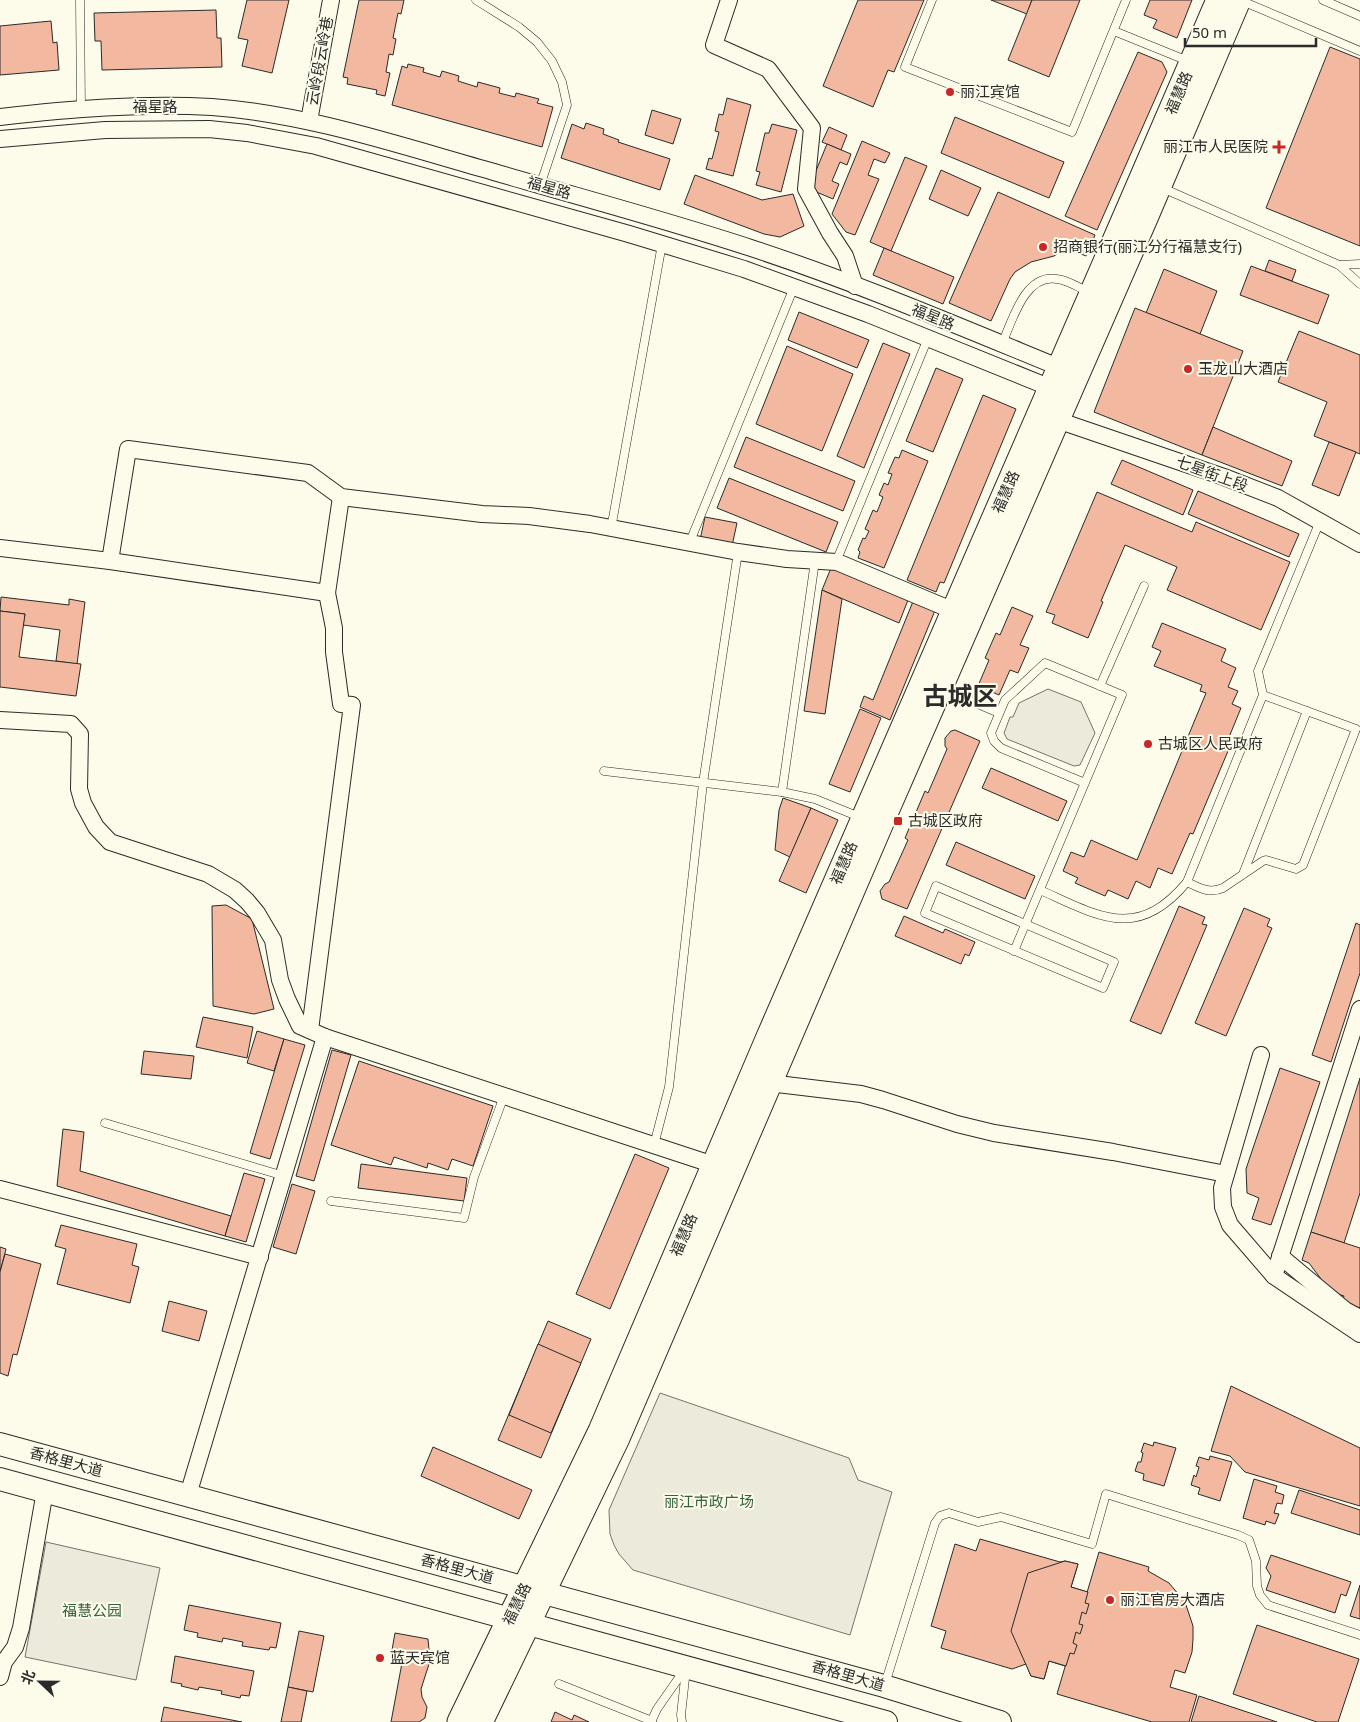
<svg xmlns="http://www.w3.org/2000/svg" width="1360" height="1722" viewBox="0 0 1360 1722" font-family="'Noto Sans','Noto Sans SC',sans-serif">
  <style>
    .green { fill: #ecebdb; stroke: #74746e }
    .building { fill: #f2b8a0; stroke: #2b2b2b }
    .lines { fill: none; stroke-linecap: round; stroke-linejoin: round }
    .service-casing { stroke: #2b2b2b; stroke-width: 9 }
    .minor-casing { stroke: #2b2b2b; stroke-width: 18 }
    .secondary-casing { stroke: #2b2b2b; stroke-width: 24 }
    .primary-casing { stroke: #2b2b2b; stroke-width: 27 }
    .service { stroke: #fdfbea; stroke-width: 8 }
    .minor { stroke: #fdfbea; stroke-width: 16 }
    .secondary { stroke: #fdfbea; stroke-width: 22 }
    .primary { stroke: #fdfbea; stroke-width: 25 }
    .poi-dot { fill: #c62828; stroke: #fdfbea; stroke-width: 2 }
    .labels { text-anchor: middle; stroke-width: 4; stroke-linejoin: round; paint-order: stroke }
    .street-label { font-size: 15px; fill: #2b2b2b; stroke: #fdfbea }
    .poi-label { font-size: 15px; fill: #2b2b2b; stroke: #fdfbea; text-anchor: start }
    .park-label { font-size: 15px; fill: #34623c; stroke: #fdfbea }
    .town-label { font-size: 25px; font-weight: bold; fill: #2b2b2b; stroke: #fdfbea }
  </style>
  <rect width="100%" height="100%" fill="#fdfbea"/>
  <!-- green -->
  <g class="green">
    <polygon points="1048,689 1081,702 1095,733 1080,765 1074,766 1007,739 1004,733 1010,717 1013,717 1019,703"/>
    <polygon points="660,1393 849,1458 858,1480 892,1492 850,1635 633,1570 619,1554 614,1545 610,1534 609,1510"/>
    <polygon points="46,1542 160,1568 136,1680 25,1657"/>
  </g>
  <!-- building -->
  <g class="building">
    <polygon points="247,0 289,0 272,73 242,66 248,40 238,38"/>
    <polygon points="359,0 404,0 401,14 398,13 393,38 396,39 393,55 389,54 386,72 390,73 385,96 376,94 377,90 347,84 348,78 343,77"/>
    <polygon points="858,0 924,0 894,72 888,70 873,107 823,86"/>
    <polygon points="991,0 1032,0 1027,14"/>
    <polygon points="1032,0 1080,0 1049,77 1008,60"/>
    <polygon points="1150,0 1192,0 1177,38 1153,28 1157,20 1144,15"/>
    <polygon points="216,10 217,38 221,38 222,67 102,70 101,41 95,41 94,13"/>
    <polygon points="51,21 53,43 57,42 59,70 0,75 0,26"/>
    <polygon points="1330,47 1360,59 1360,246 1266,208"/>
    <polygon points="1138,52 1162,62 1167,72 1097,230 1065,216"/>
    <polygon points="408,64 424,68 423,72 440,77 442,71 459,76 458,81 477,87 478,82 500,88 499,93 515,97 516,93 539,99 537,103 553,107 542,147 392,105 402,66 407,68"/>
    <polygon points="727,98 751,105 733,176 706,169 709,158 712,159 719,132 715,131 719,114 723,115"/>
    <polygon points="652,110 681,119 673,144 645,135"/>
    <polygon points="955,117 1064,162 1049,198 941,153"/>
    <polygon points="586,123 604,129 603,134 619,140 618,142 670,159 660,190 561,158 572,124 584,129"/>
    <polygon points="772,124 797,130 781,192 756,185 760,172 756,171 765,133 769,133"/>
    <polygon points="829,127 847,135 841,150 822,142"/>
    <polygon points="862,141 890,153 885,163 874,159 868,175 879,179 855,235 846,232 832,214"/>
    <polygon points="827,144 851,154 847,165 840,162 832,181 839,184 833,199 814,191 813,178"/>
    <polygon points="905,157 927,166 891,251 870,242"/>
    <polygon points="941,170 981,188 968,216 929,199"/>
    <polygon points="695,175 762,200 793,194 804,226 780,237 764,234 684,204"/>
    <polygon points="998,192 1095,235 1086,256 1066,248 1054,256 1031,262 1015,272 1010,279 991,321 949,303"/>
    <polygon points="884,248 954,277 943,304 873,275"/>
    <polygon points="1269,260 1296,270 1292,281 1265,271"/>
    <polygon points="1251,266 1329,295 1318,324 1240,295"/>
    <polygon points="1164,269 1217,291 1200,334 1146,313"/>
    <polygon points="1135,308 1243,351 1202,455 1094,412"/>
    <polygon points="799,312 869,340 857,368 788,340"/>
    <polygon points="1299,331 1360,355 1360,454 1314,436 1327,402 1278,382"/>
    <polygon points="883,343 910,354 864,468 837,456"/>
    <polygon points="787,346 853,374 822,451 756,424"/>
    <polygon points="936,368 963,379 933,452 906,441"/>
    <polygon points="983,395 1016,409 944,583 940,582 936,592 907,580"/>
    <polygon points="1213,427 1292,461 1282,486 1202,455"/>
    <polygon points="746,437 855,481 843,511 734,467"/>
    <polygon points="1329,442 1356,452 1339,496 1312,485"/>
    <polygon points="902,450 928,461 884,568 858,558 860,552 858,550 863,538 865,539 869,531 865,529 873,510 877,512 883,497 879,495 884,483 888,485 892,474 888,473 895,457 899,458"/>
    <polygon points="1122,460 1193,490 1183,515 1111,484"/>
    <polygon points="729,478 838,522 826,552 717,508"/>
    <polygon points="1198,491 1299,534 1289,557 1188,514"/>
    <polygon points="1097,492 1192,532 1196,522 1290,562 1261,630 1167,590 1177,567 1125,545 1101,601 1103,602 1088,638 1052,623 1055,615 1046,612"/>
    <polygon points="705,517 737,523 732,546 700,540"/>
    <polygon points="831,568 908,600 899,623 822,590"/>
    <polygon points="822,590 842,599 825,714 804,711"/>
    <polygon points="1,597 69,605 69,599 85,602 77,664 56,661 60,630 23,625 25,614 0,611"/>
    <polygon points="914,599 936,608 890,720 860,707 864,696 873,700"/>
    <polygon points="1012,607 1033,616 1020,645 1029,648 1018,673 1010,670 999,695 978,686 989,660 985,658 996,633 1000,635"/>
    <polygon points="0,611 25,614 19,657 81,664 76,696 0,687"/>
    <polygon points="1162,623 1226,649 1221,661 1236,668 1228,687 1238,691 1232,704 1241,708 1227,742 1231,744 1193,834 1190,833 1172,874 1158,868 1150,888 1136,881 1128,899 1108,890 1105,896 1075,883 1078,878 1063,871 1071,852 1084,857 1091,840 1137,860 1206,693 1200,691 1202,685 1154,666 1161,651 1152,647"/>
    <polygon points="860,709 881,718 850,792 829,784"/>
    <polygon points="955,730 980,741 907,909 882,899 880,891 885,884 889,882 908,840 905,838 925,791 928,793 947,749 945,746 945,738 951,731"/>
    <polygon points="991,768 1067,801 1058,821 982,788"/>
    <polygon points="783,798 811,808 790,857 775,850 779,810"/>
    <polygon points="811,808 838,820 806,893 779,881"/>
    <polygon points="956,842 1035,876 1025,899 946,865"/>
    <polygon points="226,905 252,919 274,1009 254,1014 213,1006 212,906"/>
    <polygon points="1179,906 1205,917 1202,924 1207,925 1161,1034 1130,1021"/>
    <polygon points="1244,908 1270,919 1267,926 1272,928 1226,1036 1195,1023"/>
    <polygon points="904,916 943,933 945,929 975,942 969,956 965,954 961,964 895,936"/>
    <polygon points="1356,923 1360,925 1360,973 1331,1062 1312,1055"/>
    <polygon points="203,1017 253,1027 247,1058 196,1047"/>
    <polygon points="257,1031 284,1039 274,1071 247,1063"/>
    <polygon points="284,1039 305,1045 270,1159 250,1153"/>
    <polygon points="332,1050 351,1055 314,1181 296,1176"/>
    <polygon points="144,1051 194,1056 191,1079 141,1074"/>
    <polygon points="359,1061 493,1106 473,1166 452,1159 448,1170 428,1163 427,1168 394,1157 391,1165 331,1145"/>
    <polygon points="1280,1068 1320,1082 1271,1225 1252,1219 1259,1198 1247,1193 1246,1169"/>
    <polygon points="1360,1078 1360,1193 1344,1243 1311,1232"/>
    <polygon points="63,1129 84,1132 80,1171 231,1216 225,1236 57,1186"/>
    <polygon points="635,1154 669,1168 610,1309 576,1294"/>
    <polygon points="361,1164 467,1178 464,1201 358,1188"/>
    <polygon points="244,1173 265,1179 246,1242 225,1236"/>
    <polygon points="292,1184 315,1191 296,1254 273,1247"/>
    <polygon points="61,1225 137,1244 132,1265 139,1267 130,1303 57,1284 66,1249 55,1246"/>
    <polygon points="1311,1232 1360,1248 1360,1308 1342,1302 1344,1296 1330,1291 1309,1263 1302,1260"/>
    <polygon points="0,1247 6,1249 0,1272"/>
    <polygon points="5,1254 41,1264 17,1355 13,1354 8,1376 0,1373 0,1272"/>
    <polygon points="169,1301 207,1311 199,1341 162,1331"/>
    <polygon points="548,1321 591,1339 541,1458 498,1440"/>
    <polygon points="538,1344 581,1363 551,1433 509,1415"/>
    <polygon points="1231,1386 1360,1448 1360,1506 1245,1472 1230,1456 1211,1451"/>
    <polygon points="1154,1442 1176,1448 1164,1486 1143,1480 1144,1474 1135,1471 1138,1462 1141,1462 1143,1453 1141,1452 1144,1443 1153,1446"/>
    <polygon points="433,1447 532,1490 519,1519 421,1476"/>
    <polygon points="1210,1456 1232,1462 1220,1501 1198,1494 1200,1488 1191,1485 1194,1475 1196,1477 1199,1467 1196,1466 1199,1457 1209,1460"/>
    <polygon points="1254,1479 1277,1486 1275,1492 1284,1495 1282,1504 1277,1503 1274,1513 1279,1514 1275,1524 1266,1521 1265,1525 1243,1518"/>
    <polygon points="1299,1490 1360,1510 1360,1535 1291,1513"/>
    <polygon points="980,1539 1060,1562 1065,1561 1078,1564 1071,1587 1087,1592 1065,1666 1049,1661 1044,1679 1031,1676 1026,1664 1012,1669 941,1648 946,1631 931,1626 955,1544 976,1551"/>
    <polygon points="1099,1552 1149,1567 1148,1571 1169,1583 1185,1602 1193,1626 1193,1639 1192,1652 1185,1673 1175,1670 1170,1687 1197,1695 1189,1722 1152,1722 1057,1694"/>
    <polygon points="1271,1555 1351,1582 1346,1596 1341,1594 1335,1613 1266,1590 1271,1576 1266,1568"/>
    <polygon points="1065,1561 1078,1564 1071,1587 1088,1592 1085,1603 1089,1604 1086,1614 1082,1612 1079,1624 1083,1625 1080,1634 1076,1632 1073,1643 1077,1645 1074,1654 1070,1653 1066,1666 1049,1661 1044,1679 1031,1676 1011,1631 1028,1573"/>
    <polygon points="1360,1585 1360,1619 1350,1616"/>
    <polygon points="189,1605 281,1623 276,1648 270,1647 269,1650 242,1646 243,1642 223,1638 222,1642 197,1637 198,1633 184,1630"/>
    <polygon points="1257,1625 1359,1659 1338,1722 1317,1722 1233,1694"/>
    <polygon points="299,1631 324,1636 313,1692 288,1687"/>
    <polygon points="395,1633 428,1639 430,1661 421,1689 422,1697 427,1707 425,1718 419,1722 391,1722 404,1652 392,1650"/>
    <polygon points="175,1656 254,1671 249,1696 241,1695 240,1698 221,1694 222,1691 199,1687 198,1690 181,1686 182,1684 171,1682"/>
    <polygon points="288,1687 307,1691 301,1722 281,1722"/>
    <polygon points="1199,1696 1277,1722 1191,1722"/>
    <polygon points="164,1707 242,1722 161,1722"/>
    <polygon points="555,1712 572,1720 574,1715 589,1722 551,1722"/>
  </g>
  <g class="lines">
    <defs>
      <g id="service">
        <polyline points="80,0 81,109"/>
        <polyline points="476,0 519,27 537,42 552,61 562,82 567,105 540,186"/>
        <polyline points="932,0 905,67 1072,132 1126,0"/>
        <polyline points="1323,0 1360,16"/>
        <polyline points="1242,1 1360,51"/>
        <polyline points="1114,31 1188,61"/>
        <polyline points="1160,187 1339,265 1360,284"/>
        <polyline points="1339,265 1360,264"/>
        <path d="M1002,344c10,-23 23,-71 55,-65 11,1 22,9 32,13"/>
        <polyline points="611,529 662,244"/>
        <polyline points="689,544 794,287"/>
        <polyline points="815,561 782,792 815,799 862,818"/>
        <polyline points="836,562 928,338"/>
        <polyline points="1100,686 1144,586"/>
        <polyline points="943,689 999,713"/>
        <polyline points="604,771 782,792"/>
        <polyline points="1243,874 1307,711"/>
        <path d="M1187,882c13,6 22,12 36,6l40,-27 3,-1 30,9 7,-4 53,-136 -93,-34"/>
        <polygon points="936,886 1114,962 1103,988 925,913"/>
        <path d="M1040,890c59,26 97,52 147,-8l76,-187 -5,-24 62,-150"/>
        <path d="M1014,951c36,-86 73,-171 108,-256l-77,-32 -40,37 -14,33 3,8 7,7 84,35"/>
        <polyline points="105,1123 284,1176"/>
        <polyline points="654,1145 669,1087 703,783 738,552"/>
        <polyline points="331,1201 464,1218 474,1177 504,1096"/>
        <polyline points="559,1684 652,1721"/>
        <polyline points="885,1684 935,1523 940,1516 949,1513 978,1522 1001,1517 1092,1544 1106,1494 1238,1535 1249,1540 1256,1561 1257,1586 1260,1595 1268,1605 1360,1635"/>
        <polyline points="651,1722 657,1709 685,1669"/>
        <polyline points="682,1722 681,1715 686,1669"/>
      </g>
      <g id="minor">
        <polyline points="729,0 714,45 768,69 812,128 806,189 830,233 845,256 855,286"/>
        <path d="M0,117c70,-8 141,-14 212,-10 96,7 189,39 282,65 85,25 172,48 257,76 107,35 212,80 317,123"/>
        <polyline points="309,121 331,0"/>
        <polyline points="0,139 105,130 209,129 247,133 316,146 629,234 744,269 868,314 1061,392"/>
        <polyline points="1057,420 1224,477 1278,498 1360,544"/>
        <polyline points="0,548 110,561 128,449 308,473 341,497 482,514 529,516 590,524 738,552 787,559 837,562 954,611"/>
        <polyline points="110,561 327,593 341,497"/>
        <polyline points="0,720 71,724 80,734 79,789 83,803 96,827 110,842 208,874 235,890 247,901 257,913 273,940 280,980 287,999 300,1026 325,1037 714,1165"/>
        <polyline points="310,1030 352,705 341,704 334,652 334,628 327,593"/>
        <polyline points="1261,1055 1222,1188 1223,1207 1230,1225 1274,1276 1360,1334"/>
        <polyline points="769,1083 861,1094 883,1100 957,1124 994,1133 1113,1152 1226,1174"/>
        <polyline points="0,1189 260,1257"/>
        <polyline points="1280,1256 1345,1310 1360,1318"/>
        <polyline points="1274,1276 1360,1009"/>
        <polyline points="188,1495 325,1037"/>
        <polyline points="0,1677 4,1662 15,1647 21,1628 45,1491"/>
      </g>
      <g id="secondary">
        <polyline points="0,1444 884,1686 1000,1722"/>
        <polyline points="0,1479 886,1722"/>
      </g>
      <g id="primary">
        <polyline points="460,1722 601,1431 769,1037 1128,211 1219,0"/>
        <polyline points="480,1722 617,1438 883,818 1145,218 1238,0"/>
      </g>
    </defs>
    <!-- service casing -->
    <use href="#service" class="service-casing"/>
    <!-- minor casing -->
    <use href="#minor" class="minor-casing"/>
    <!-- secondary casing -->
    <use href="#secondary" class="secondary-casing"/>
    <!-- primary casing -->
    <use href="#primary" class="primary-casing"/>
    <!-- service -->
    <use href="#service" class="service"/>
    <!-- minor -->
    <use href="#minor" class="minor"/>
    <!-- secondary -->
    <use href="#secondary" class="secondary"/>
    <!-- primary -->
    <use href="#primary" class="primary"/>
  </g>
  <!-- markers -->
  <g class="poi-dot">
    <circle cx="950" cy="92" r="5"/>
    <path d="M1276.5 139.5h5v5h5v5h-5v5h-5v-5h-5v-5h5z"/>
    <circle cx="1043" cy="247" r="5"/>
    <circle cx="1188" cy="369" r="5"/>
    <circle cx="1148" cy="744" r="5"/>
    <rect x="893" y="816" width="10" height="10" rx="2.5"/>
    <circle cx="1110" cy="1600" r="5"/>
    <circle cx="380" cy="1658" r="5"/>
  </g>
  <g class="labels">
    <!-- street labels -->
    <g class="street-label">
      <text transform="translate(320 61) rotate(-80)" y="5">云岭段云岭巷</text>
      <text transform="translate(1179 93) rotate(-67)" y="5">福慧路</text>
      <text x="155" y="112">福星路</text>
      <text transform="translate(549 188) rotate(16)" y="5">福星路</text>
      <text transform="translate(933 317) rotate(22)" y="5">福星路</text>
      <text transform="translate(1212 474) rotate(20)" y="5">七星街上段</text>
      <text transform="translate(1006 492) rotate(-66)" y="5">福慧路</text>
      <text transform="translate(844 863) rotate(-67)" y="5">福慧路</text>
      <text transform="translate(684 1235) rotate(-67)" y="5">福慧路</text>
      <text transform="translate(66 1462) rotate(15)" y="5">香格里大道</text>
      <text transform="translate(457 1569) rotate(15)" y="5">香格里大道</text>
      <text transform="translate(517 1604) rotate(-64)" y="5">福慧路</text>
      <text transform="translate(848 1676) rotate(16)" y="5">香格里大道</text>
    </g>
    <!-- poi labels -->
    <g class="poi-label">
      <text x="960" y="97">丽江宾馆</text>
      <text x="1268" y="152" text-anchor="end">丽江市人民医院</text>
      <text x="1053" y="252">招商银行(丽江分行福慧支行)</text>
      <text x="1198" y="374">玉龙山大酒店</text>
      <text x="1158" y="749">古城区人民政府</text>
      <text x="908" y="826">古城区政府</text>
      <text x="1120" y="1605">丽江官房大酒店</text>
      <text x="390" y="1663">蓝天宾馆</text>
    </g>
    <!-- park labels -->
    <g class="park-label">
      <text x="709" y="1507">丽江市政广场</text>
      <text x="92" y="1616">福慧公园</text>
    </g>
    <!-- town labels -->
    <g class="town-label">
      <text x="960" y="705">古城区</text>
    </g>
  </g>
  <!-- north arrow -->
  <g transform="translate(40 1682) rotate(292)" stroke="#fdfbea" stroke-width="4" paint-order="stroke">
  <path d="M0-4L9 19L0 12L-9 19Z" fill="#2b2b2b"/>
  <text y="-8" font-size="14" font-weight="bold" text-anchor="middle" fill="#2b2b2b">北</text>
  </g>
  <!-- scale -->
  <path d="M1185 38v8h131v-8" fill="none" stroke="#2b2b2b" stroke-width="2.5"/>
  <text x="1192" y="38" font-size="15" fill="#2b2b2b" stroke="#fdfbea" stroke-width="4" paint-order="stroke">50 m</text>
</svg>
